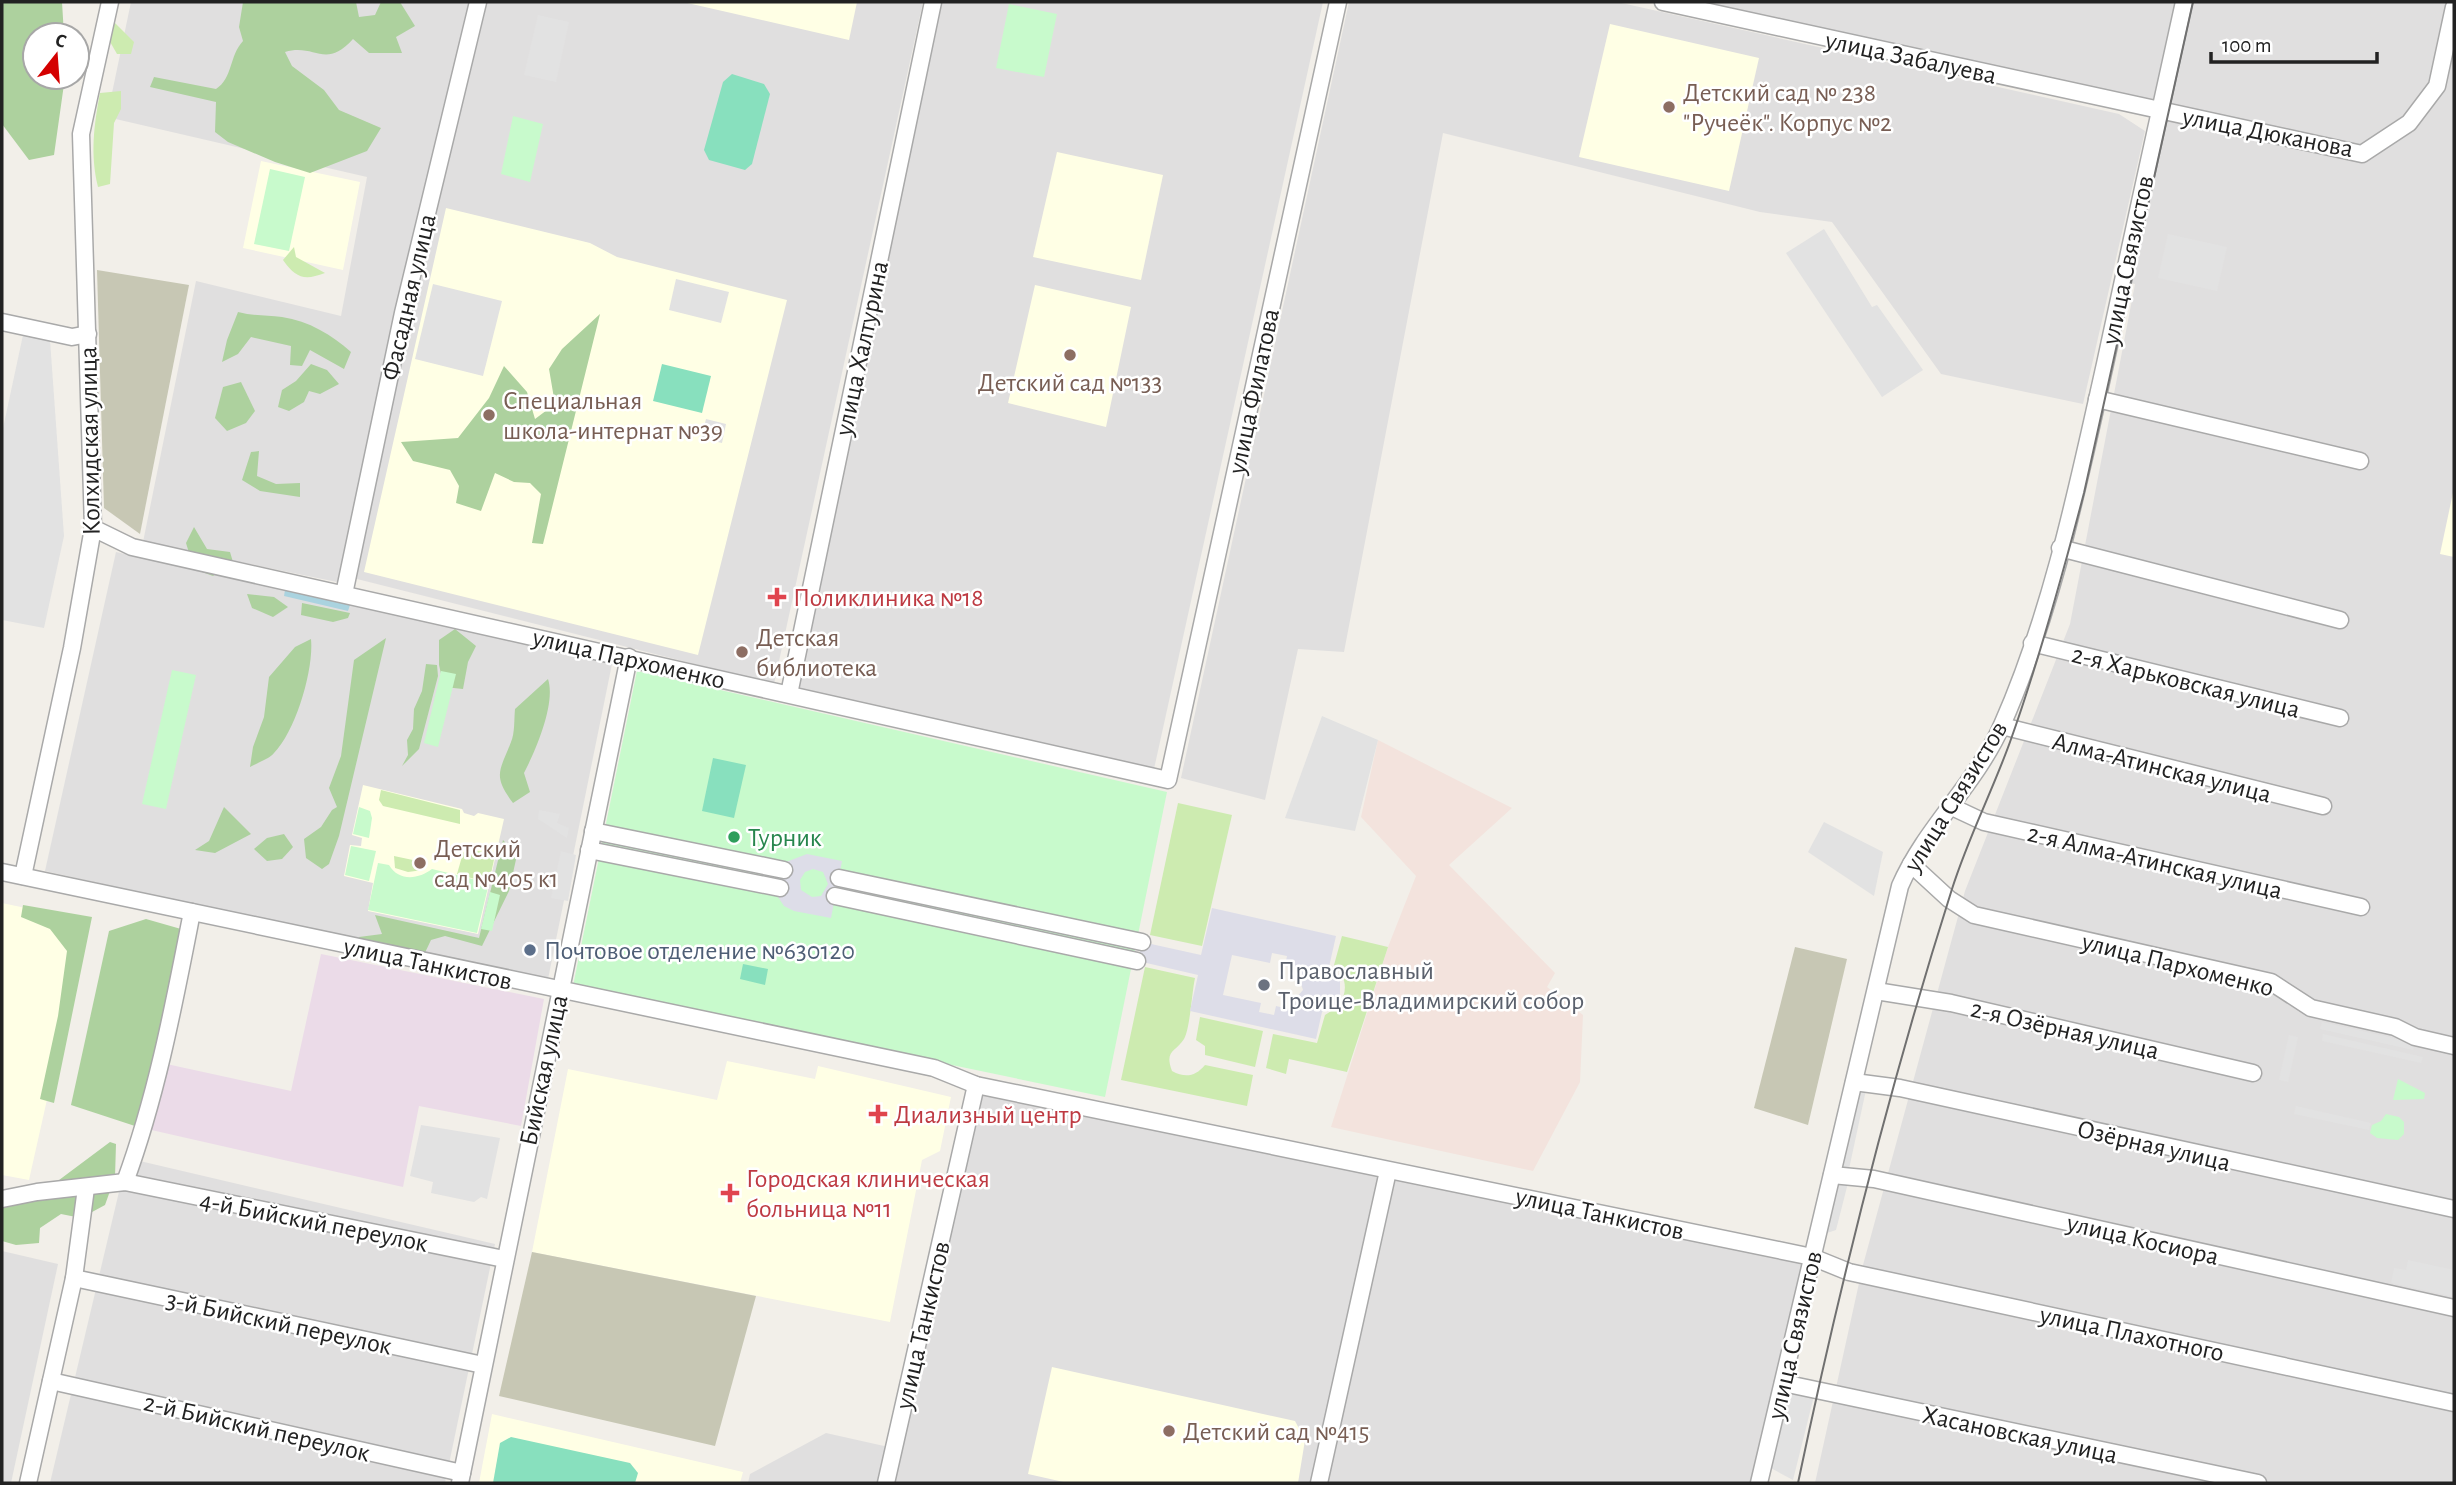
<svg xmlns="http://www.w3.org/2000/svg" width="2456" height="1485" viewBox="0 0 2456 1485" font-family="'Alegreya Sans',sans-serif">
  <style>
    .residential { fill: #e0dfdf }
    .industrial { fill: #ebdbe8 }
    .education { fill: #ffffe5 }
    .military { fill: #f3e3dd }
    .construction { fill: #c7c7b4 }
    .grass { fill: #cdebb0 }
    .forest { fill: #add19e }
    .park { fill: #c8facc }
    .pitch { fill: #88e0be }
    .parking { fill: #e2e2e2 }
    .plaza { fill: #dddde8; fill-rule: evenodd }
    .water { fill: #aad3df }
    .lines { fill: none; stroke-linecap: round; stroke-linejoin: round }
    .minor-casing { stroke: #a9a9a9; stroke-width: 19 }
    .minor { stroke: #fff; stroke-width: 16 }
    .tram { stroke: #707070; stroke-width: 2 }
    .education-dot { fill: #8d6e63; stroke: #fff; stroke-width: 2.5 }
    .health-dot { fill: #e0444e; stroke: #fff; stroke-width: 2.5 }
    .leisure-dot { fill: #2e9e5b; stroke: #fff; stroke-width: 2.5 }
    .service-dot { fill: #5c6f8a; stroke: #fff; stroke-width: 2.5 }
    .worship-dot { fill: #6b7280; stroke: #fff; stroke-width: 2.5 }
    .labels { text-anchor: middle; stroke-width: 5; stroke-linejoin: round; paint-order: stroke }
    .street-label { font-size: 26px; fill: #222; stroke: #fff }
    .education-label { font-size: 26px; fill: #785e54; stroke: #fff; text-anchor: start }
    .health-label { font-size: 26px; fill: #be3a42; stroke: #fff; text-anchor: start }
    .leisure-label { font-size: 26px; fill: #27864d; stroke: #fff; text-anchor: start }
    .service-label { font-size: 26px; fill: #4e5e75; stroke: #fff; text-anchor: start }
    .worship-label { font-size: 26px; fill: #5b616d; stroke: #fff; text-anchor: start }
  </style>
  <rect width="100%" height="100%" fill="#f2efe9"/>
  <!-- residential -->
  <g class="residential">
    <polygon points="131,2 472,2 337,582 143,542 196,281 341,316 367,177 107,117"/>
    <polygon points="484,2 923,2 774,684 353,578"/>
    <polygon points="942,2 1323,2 1154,769 795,689"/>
    <polygon points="1349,2 1617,2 2119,114 2145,131 2083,404 1941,374 1832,222 1760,212 1443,133 1344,652 1298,649 1265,800 1181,778"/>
    <polygon points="1663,2 2454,2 2454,1483 1815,1483 1863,1265 1965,891 2070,624 2135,284 2123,281 2160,111"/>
    <polygon points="116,552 613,659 547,984 45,871"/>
    <polygon points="976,1085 1812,1257 1759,1483 748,1483 750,1474 826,1433 893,1448"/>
    <polygon points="127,1158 495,1244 445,1483 50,1483"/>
    <polygon points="2,1251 58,1264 11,1483 2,1483"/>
  </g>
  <!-- industrial -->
  <polygon class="industrial" points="321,954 544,999 521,1126 419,1106 403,1187 147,1129 162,1063 291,1091"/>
  <!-- education -->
  <g class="education">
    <polygon points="683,2 857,2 849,40"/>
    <polygon points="1610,24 1759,58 1729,191 1579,157"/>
    <polygon points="1057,152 1163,175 1141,280 1033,257"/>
    <polygon points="261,161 360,182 343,270 243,248"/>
    <polygon points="446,208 590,243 617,257 787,300 698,655 364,572"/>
    <polygon points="1035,285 1131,307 1106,427 1008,403"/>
    <polygon points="2454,488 2454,557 2440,554"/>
    <polygon points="363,785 462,809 464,813 474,816 478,813 504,819 478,934 368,911 373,883 344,876 350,845 361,846 362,838 352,835"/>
    <polygon points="2,903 87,921 29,1180 2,1175"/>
    <polygon points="727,1061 815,1079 818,1066 951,1097 940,1151 922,1160 890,1322 532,1252 568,1069 717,1100"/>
    <polygon points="1052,1367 1295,1421 1305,1440 1298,1483 1068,1483 1028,1474"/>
    <polygon points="492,1414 743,1472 740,1483 479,1483"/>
  </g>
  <!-- military -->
  <polygon class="military" points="1378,740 1512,808 1449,865 1555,973 1547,987 1583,1015 1580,1082 1533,1171 1331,1127 1388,947 1416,876 1361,817"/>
  <!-- construction -->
  <g class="construction">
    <polygon points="97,270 189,285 140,534 104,508"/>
    <polygon points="1795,947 1847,959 1808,1125 1754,1108"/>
    <polygon points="532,1252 756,1296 715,1446 499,1396"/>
  </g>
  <!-- grass -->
  <g class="grass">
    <polygon points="113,21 134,42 131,54 117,54 109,40"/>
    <path d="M121,91v18l-7,14 -4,61 -12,3c-8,-33 -4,-62 2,-94z"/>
    <path d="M294,247l2,10 29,16c-21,8 -29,5 -42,-13z"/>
    <polygon points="381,790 460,810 460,824 383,806 379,800"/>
    <polygon points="1178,803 1232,815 1202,946 1150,935"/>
    <polygon points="470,849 495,855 489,883 457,874 463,853"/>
    <polygon points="394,856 427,863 423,870 408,872 395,868"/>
    <path d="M1342,936l46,11 -41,125 -58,-13 -3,15 -20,-6 7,-34 44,9 8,-28 14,-9c9,-16 8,-28 -5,-41z"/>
    <path d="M1145,967l50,11c-3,13 -5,51 -11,61 -8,13 -20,11 -12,32 13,7 23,6 33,-6l48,10 -6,31 -126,-26z"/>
    <polygon points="1200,1017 1263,1031 1255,1067 1205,1055 1205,1046 1196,1040"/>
  </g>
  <!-- forest -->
  <g class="forest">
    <polygon points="2,2 62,2 64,35 35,35 35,77 65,77 54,155 29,160 2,124"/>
    <path d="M243,2h113l3,15 16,-2 6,-13h19l15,24 -19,11 6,16h-33l-16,-14c-28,31 -38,4 -68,13l7,14 32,24 15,20 42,18 -14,23 -57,22 -35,-11 -47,-20 -13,-10 1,-30 -66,-15 4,-10 62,12c17,-11 13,-33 27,-48l-4,-14z"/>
    <path d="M238,312c15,4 29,3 44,5 27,4 50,18 69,35l-7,17 -34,-19 -8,16 -12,-1 1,-19 -40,-9 -13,17 -16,8 5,-22z"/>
    <polygon points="600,314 543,544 532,543 541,494 530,483 514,482 495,473 481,511 456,503 459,486 450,470 413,461 401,442 458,438 489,398 504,366 527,392 535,419 555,404 549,369 562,349"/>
    <polygon points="311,364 327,370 339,384 320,394 309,391 304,402 289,411 278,407 282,390 296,381"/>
    <polygon points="241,382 255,411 246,423 227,431 215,418 223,387"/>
    <polygon points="259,451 257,476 276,484 300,483 300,497 260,491 242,480 251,452"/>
    <polygon points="194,527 207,549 230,552 233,562 213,576 194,569 186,543"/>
    <polygon points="247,594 274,597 288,607 273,617 252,608"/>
    <polygon points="302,603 350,613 348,618 333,622 301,615"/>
    <polygon points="455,629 476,646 468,662 463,689 444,687 439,665 439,640"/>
    <polygon points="386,638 339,836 329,864 322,869 306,858 304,839 321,827 332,810 337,807 329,788 341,756 354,660"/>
    <path d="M311,639c3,30 -15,92 -37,114 -5,6 -17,10 -24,14l3,-20 11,-30 5,-40 26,-30z"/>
    <polygon points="426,664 437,665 438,676 419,749 402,766 408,755 407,740 413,729 414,709 422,691"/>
    <path d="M548,679c8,24 -12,71 -24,94l6,19 -17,11c-21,-28 -13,-32 -2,-61 4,-9 3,-23 4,-33z"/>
    <polygon points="224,807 251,834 215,853 195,850 209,841"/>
    <polygon points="284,834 293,847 282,859 267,861 254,849 267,838"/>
    <polygon points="503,840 517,855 509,891 482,946 445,936 431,940 422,959 363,945 359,937 382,934 375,915 479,938"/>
    <polygon points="23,905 92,917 54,1103 40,1099 58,1016 67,951 50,929 21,917"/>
    <polygon points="146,919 181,929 161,1043 138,1127 71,1105 109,931"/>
    <polygon points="110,1142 116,1144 115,1177 105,1205 81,1218 61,1214 40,1228 39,1243 16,1245 2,1241 2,1206 39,1195"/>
  </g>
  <!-- park -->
  <g class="park">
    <polygon points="1009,4 1057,14 1044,77 996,68"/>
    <polygon points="513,116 543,124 530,182 501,174"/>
    <polygon points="270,169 305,177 289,251 254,244"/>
    <polygon points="172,670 196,675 166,809 142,804"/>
    <polygon points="441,671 456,674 438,747 424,743"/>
    <polygon points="637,671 1167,792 1105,1097 573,986"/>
    <polygon points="359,807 370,811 372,818 369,838 353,834"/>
    <polygon points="351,846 376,851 369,881 345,875"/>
    <path d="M378,863l11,2c10,17 30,14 43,4l57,14 -12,50 -109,-23z"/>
    <polygon points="490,892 500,895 492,931 481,929"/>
    <polygon points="2398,1079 2425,1093 2424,1099 2393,1100"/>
    <polygon points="2386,1114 2399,1117 2404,1122 2404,1134 2398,1140 2377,1138 2370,1133 2372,1125 2381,1121"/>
  </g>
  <!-- pitch -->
  <g class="pitch">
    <polygon points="732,74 764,84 770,94 752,164 745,170 709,160 704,150 723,82"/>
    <polygon points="662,364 711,376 702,413 653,401"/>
    <polygon points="713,758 746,765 734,818 702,811"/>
    <polygon points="743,964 768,969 765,985 740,979"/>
    <polygon points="511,1437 630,1463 638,1473 635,1483 493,1483 500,1443"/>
  </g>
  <!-- parking -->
  <g class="parking">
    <polygon points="538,15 569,22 556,82 524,75"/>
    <polygon points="1824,229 1872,307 1877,305 1923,370 1882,397 1786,253"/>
    <polygon points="2168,234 2227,247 2217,291 2158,278"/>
    <polygon points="676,279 729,292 721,323 669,310"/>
    <polygon points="433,284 502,301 483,376 415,359"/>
    <polygon points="23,335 50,340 64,536 44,628 2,620 2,433"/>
    <polygon points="706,419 726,424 722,443 701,438"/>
    <polygon points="1322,716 1378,740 1355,831 1285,818"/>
    <polygon points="539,810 560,814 557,823 569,828 567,838 538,819"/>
    <polygon points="1824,822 1883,852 1874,896 1808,852"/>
    <polygon points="561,851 576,855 568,901 551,898"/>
    <polygon points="2322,1022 2415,1043 2413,1050 2320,1029"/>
    <polygon points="2323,1034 2423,1057 2421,1063 2322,1041"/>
    <polygon points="2289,1035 2298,1037 2288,1082 2279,1080"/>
    <polygon points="1856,1087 1866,1090 1849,1169 1836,1167"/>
    <polygon points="2296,1106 2371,1123 2369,1130 2294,1114"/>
    <polygon points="421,1125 500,1138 487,1199 481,1197 474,1202 431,1193 433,1182 410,1176"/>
    <polygon points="1834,1180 1848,1183 1836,1230 1821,1235"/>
    <polygon points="2408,1260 2454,1270 2454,1297 2391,1283 2394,1268 2406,1270"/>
    <polygon points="1788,1390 1814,1396 1793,1480 1769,1467"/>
  </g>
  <!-- plaza -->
  <g class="plaza">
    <path d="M807,854l35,7 -11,57 -37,-7 -10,-5 -6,-9 8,-35zM813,869l10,3 5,12 -7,12 -9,1 -11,-7 -1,-10 5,-8z"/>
    <path d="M1212,908l124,28 -7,31 11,12v17l-6,9 -12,7 -6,27 -126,-28 8,-36 -60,-14 4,-19 59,13zM1272,953l15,3 -2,10 13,3 4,4 -2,8 3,9 -7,8 -1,9 -6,2 -13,-3 -2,9 -15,-3 2,-9 -38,-8 9,-40 38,8z"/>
  </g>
  <!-- water -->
  <polygon class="water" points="285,590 350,605 348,611 284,596"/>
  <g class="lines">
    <defs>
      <g id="minor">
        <polyline points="1663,2 2362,154 2409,123 2437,86 2454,7"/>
        <polyline points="2,322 72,337 88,334"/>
        <polyline points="2097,399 2360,461"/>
        <polyline points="93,528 132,547 1168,780 1338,2"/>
        <polyline points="2060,548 2340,620"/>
        <polyline points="344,594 403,313 478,2"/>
        <polyline points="2032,643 2340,718"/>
        <polyline points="789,694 933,2"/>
        <polyline points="2002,726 2323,806"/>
        <polyline points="1952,807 1984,822 2361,907"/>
        <polyline points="593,831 784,870"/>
        <polyline points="589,850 780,888"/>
        <polyline points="1911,864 1949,899 1974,915 2271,982 2311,1008 2395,1027 2415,1037 2454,1046"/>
        <polyline points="2,872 934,1068 976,1085 1812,1257 1849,1272 2454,1403"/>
        <polyline points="23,876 72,648 93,528 81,134 110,2"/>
        <polyline points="839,878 1142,942"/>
        <polyline points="835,896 1137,961"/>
        <polyline points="1876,991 1951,1003 2253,1073"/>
        <polyline points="1854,1082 1900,1088 2454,1209"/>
        <polyline points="1832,1175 1874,1179 2454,1308"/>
        <path d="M125,1182c32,-87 49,-178 67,-270"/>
        <polyline points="2,1199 37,1192 125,1182 504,1259"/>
        <polyline points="74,1278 483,1365"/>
        <polyline points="51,1381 462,1473"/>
        <polyline points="1783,1383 2258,1483"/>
        <polyline points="28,1483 74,1278 86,1188"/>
        <polyline points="460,1483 629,657"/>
        <polyline points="886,1483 976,1085"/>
        <polyline points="1319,1483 1388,1171"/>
        <path d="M1759,1483l141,-597c25,-58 76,-102 102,-161 50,-113 76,-240 103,-361 26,-121 52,-241 79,-362"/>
      </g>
    </defs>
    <!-- minor casing -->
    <use href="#minor" class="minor-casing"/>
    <!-- minor -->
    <use href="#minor" class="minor"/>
    <!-- tram -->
    <path class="tram" d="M1798,1483c42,-200 92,-399 154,-594 16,-51 40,-97 58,-147 29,-81 52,-165 74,-249l109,-491"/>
  </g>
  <!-- markers -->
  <g class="education-dot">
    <circle cx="1669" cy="107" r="7"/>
    <circle cx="1070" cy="355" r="7"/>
    <circle cx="489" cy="415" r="7"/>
    <circle cx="742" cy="652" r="7"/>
    <circle cx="420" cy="863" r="7"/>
    <circle cx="1169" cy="1431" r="7"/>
  </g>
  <g class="health-dot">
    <path d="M773.5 586.5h7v7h7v7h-7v7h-7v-7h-7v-7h7z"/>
    <path d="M874.5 1103.5h7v7h7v7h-7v7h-7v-7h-7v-7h7z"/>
    <path d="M726.5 1182.5h7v7h7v7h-7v7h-7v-7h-7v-7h7z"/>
  </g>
  <circle class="leisure-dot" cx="734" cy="837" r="7"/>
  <circle class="service-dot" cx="530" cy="950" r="7"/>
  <circle class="worship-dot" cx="1264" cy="985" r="7"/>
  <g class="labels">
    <!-- street labels -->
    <g class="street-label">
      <text transform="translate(1911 57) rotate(12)" y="9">улица Забалуева</text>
      <text transform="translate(2268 132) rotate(11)" y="9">улица Дюканова</text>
      <text transform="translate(2127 260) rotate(-78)" y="9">улица Связистов</text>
      <text transform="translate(408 297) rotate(-77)" y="9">Фасадная улица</text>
      <text transform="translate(861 348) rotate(-78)" y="9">улица Халтурина</text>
      <text transform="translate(1253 391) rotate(-78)" y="9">улица Филатова</text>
      <text transform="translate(89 441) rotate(-91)" y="9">Колхидская улица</text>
      <text transform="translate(629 658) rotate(13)" y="9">улица Пархоменко</text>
      <text transform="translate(2186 681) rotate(14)" y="9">2-я Харьковская улица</text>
      <text transform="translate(2162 767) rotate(14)" y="9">Алма-Атинская улица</text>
      <text transform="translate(1955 796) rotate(-58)" y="9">улица Связистов</text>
      <text transform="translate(2155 861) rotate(13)" y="9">2-я Алма-Атинская улица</text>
      <text transform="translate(428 963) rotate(12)" y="9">улица Танкистов</text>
      <text transform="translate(2178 964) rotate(14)" y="9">улица Пархоменко</text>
      <text transform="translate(2065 1029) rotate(13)" y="9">2-я Озёрная улица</text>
      <text transform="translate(543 1070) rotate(-78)" y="9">Бийская улица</text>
      <text transform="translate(2154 1145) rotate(13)" y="9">Озёрная улица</text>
      <text transform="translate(1600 1213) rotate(12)" y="9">улица Танкистов</text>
      <text transform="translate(314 1221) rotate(11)" y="9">4-й Бийский переулок</text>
      <text transform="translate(2143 1239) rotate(13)" y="9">улица Косиора</text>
      <text transform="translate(279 1322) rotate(12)" y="9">3-й Бийский переулок</text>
      <text transform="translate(922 1325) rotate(-77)" y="9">улица Танкистов</text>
      <text transform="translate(2132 1333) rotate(12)" y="9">улица Плахотного</text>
      <text transform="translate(1794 1335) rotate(-77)" y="9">улица Связистов</text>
      <text transform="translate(257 1427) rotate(13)" y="9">2-й Бийский переулок</text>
      <text transform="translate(2020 1434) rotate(12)" y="9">Хасановская улица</text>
    </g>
    <!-- education labels -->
    <g class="education-label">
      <text x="1683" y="101">Детский сад № 238<tspan x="1683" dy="30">"Ручеёк". Корпус №2</tspan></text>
      <text x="1070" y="391" text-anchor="middle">Детский сад №133</text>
      <text x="503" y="409">Специальная<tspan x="503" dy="30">школа-интернат №39</tspan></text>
      <text x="756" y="646">Детская<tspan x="756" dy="30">библиотека</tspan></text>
      <text x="434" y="857">Детский<tspan x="434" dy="30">сад №405 к1</tspan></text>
      <text x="1183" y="1440">Детский сад №415</text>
    </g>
    <!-- health labels -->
    <g class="health-label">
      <text x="793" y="606">Поликлиника №18</text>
      <text x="894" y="1123">Диализный центр</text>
      <text x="746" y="1187">Городская клиническая<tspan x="746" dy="30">больница №11</tspan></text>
    </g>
    <!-- leisure labels -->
    <g class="leisure-label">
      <text x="748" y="846">Турник</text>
    </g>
    <!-- service labels -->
    <g class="service-label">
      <text x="544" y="959">Почтовое отделение №630120</text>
    </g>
    <!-- worship labels -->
    <g class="worship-label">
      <text x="1278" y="979">Православный<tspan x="1278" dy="30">Троице-Владимирский собор</tspan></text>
    </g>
  </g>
  <!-- border -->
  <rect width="2456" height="1485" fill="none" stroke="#222222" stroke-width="7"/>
  <!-- north arrow -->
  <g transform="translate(56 56) rotate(17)"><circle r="33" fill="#ffffff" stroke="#a7a7a7" stroke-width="2"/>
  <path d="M0-5L12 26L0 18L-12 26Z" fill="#d40000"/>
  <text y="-10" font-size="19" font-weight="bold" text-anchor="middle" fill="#222222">С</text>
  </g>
  <!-- scale -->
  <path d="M2211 52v10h166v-10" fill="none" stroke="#222222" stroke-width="3.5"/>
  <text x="2222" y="52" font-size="21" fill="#222222" stroke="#ffffff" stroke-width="5" paint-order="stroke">100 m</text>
</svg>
